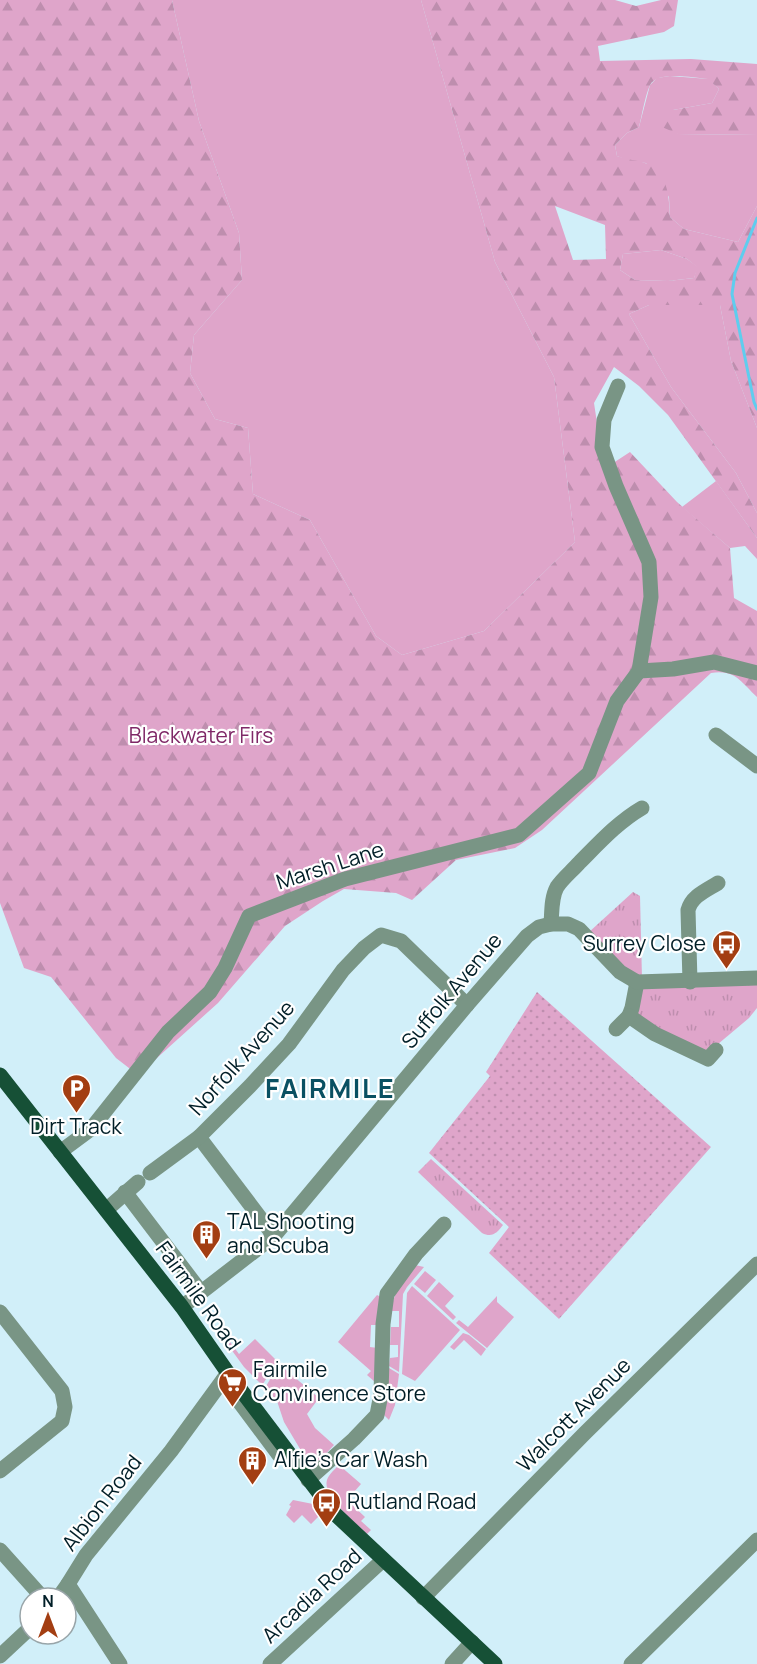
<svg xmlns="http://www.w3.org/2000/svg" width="757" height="1664" viewBox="0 0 757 1664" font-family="Manrope,sans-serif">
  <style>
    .grass { fill: #dfa5ca }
    .forest { fill: url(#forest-firs); fill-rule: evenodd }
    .park { fill: url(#park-tufts) }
    .garden { fill: url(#garden-dots) }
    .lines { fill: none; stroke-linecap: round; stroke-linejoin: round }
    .stream { stroke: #5fcdee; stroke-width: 3 }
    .minor { stroke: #799585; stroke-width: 15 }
    .major { stroke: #165036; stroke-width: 15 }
    .labels { text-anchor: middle; stroke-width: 4.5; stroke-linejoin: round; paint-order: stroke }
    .park-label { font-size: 21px; fill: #7f2867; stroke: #fff }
    .street-label { font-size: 21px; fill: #001e27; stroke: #fff }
    .poi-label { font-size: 21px; fill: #001e27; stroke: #fff; text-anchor: start }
    .district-label { font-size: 27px; font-weight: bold; letter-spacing: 1.5px; fill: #095062; stroke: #fff }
  </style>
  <defs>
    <pattern id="forest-firs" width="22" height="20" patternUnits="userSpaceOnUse" patternTransform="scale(1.5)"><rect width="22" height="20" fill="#dfa5ca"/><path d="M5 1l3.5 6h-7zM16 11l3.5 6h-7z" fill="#be8eae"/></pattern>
    <pattern id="park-tufts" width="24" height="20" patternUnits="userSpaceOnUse" patternTransform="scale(1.5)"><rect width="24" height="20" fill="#dfa5ca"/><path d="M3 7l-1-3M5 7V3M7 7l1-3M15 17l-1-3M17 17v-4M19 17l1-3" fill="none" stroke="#be8eae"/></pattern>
    <pattern id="garden-dots" width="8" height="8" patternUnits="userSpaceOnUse" patternTransform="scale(1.5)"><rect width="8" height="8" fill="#dfa5ca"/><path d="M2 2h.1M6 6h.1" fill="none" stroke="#be8eae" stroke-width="1.8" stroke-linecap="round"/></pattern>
  </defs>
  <rect width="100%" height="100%" fill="#d1eff9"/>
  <!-- grass -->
  <g class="grass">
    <polygon points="172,0 421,0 495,262 554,377 575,542 484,631 402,655 376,636 310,520 253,494 248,428 215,419 190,373 194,335 242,280 239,233 199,121"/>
    <polygon points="670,76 709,79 719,89 712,103 673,110 678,134 757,135 757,206 738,242 684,229 670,217 669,197 646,163 629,161 617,156 615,145 627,133 639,127 650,85 657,78"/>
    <polygon points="661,250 687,259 698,267 694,278 668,281 635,280 620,270 623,254"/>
    <polygon points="649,305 720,305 731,361 757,428 757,513 736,473 671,387 629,314"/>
    <polygon points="716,481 757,538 757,559 745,546 730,548 682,507"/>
    <path d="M415,1265l9,2 -17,20 -4,7 -4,78 -10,-6 1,-8 8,-1v-12h-8l1,-18h8v-16h-8c2,-19 13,-31 24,-46z"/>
    <polygon points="425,1271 436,1280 425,1293 414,1284"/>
    <polygon points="439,1282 454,1296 445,1306 456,1317 453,1320 427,1296"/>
    <polygon points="412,1286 460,1330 415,1381 402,1374 407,1293"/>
    <polygon points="377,1295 381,1297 379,1325 371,1325 370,1347 378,1348 375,1382 367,1375 371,1371 338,1342"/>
    <polygon points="497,1296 497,1302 514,1317 487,1348 456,1323 459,1320 468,1327"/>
    <polygon points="463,1333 469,1335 486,1349 481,1356 464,1340 454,1350 450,1347"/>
    <polygon points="228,1339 239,1354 255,1339 277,1361 263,1384 261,1384 244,1367 225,1341"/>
    <polygon points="279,1364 319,1398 307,1414 315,1428 334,1445 318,1462 311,1462 306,1459 284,1422 277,1401 265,1388"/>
    <polygon points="389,1368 399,1374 395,1405 389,1420 383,1414"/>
    <path d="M339,1465l22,19 -14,16 18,17 -4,4 10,9 -4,4c-11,-11 -45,-37 -40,-54 2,-6 8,-11 12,-15z"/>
    <polygon points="293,1500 313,1504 321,1514 311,1524 302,1515 294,1523 286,1515 291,1506 289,1505"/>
  </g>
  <!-- forest -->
  <path class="forest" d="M0,0h172l27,121 40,112 3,47 -48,55 -4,38 25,46 33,9 5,66 57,26 66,116 26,19 82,-24 91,-89 -21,-165 -59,-115 -74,-262h194l21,6 25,-6h17l-4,26 -10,6 -66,14 2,15 91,-2 66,5v71l-79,-1 -16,-7v-9l11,-8 39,-7 7,-14 -11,-10c-14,-1 -50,-9 -58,6 -5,11 -8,30 -11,42l-12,6 -12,12 2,11c11,4 20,4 28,7 23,8 24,33 25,54l14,12 54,13 19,-36v222l-26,-67 -11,-56h-71l-20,9 42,73 65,86 21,40v25l-89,-123 -29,-29 -25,-19 -20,36 10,66 26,-17 47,50 53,46 4,50 23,13v86c-16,-15 -22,-28 -46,-24l-169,157 -27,18 -59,12 -44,40 -16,-7 -52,-4 -21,12 -38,25 -67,77 -80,72 -22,-17 -65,-81 -27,-9 -24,-65zM555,206l50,19 1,34 -33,1zM661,250l26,9 10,8 -3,11 -26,3 -33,-1 -15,-10 3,-16z"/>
  <!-- park -->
  <g class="park">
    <polygon points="633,892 640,896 642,979 628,972 588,933"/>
    <polygon points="757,982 757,1008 749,1018 705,1055 635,1015 641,987"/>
    <path d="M431,1159l72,66c-6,8 -11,13 -21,8l-64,-61z"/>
  </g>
  <!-- garden -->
  <polygon class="garden" points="537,992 711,1147 559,1319 489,1253 509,1227 429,1153 490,1076 486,1072"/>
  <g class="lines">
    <!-- stream -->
    <polyline class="stream" points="757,218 735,273 732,294 754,402 757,409"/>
    <!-- minor -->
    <g class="minor">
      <polyline points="639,671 673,669 714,662 757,673"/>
      <polyline points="716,735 757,766"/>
      <path d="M551,924c1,-12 0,-26 6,-37 6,-9 15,-16 22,-24 20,-20 39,-41 63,-55"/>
      <polyline points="637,982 632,1008 629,1016 655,1034 708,1059 716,1050"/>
      <path d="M690,982l-2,-72c4,-14 17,-19 30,-27"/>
      <polyline points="616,1029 629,1016"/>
      <polyline points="199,1137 274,1236"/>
      <polyline points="60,1152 91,1129 168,1032 210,992 225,968 249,916 345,879 519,835 589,773 617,701 639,671 651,597 649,562 616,486 602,447 604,420 618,386"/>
      <polyline points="150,1173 199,1137 250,1086 289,1044 343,970 364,948 381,935 401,941 467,1005"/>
      <polyline points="125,1192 201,1292"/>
      <polyline points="106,1210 138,1182"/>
      <polyline points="182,1307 274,1236 467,1005 527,936 539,927 551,924 568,924 579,929 620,972 637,982 757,978"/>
      <polyline points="0,1312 62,1391 65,1407 62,1421 0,1471"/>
      <polyline points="223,1380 279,1455 291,1457"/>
      <polyline points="308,1480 354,1439 377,1415 381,1394 383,1324 387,1294 416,1254 444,1224"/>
      <polyline points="0,1550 43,1598"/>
      <polyline points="58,1598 68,1584"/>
      <polyline points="423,1598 585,1433 757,1264"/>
      <polyline points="0,1656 30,1628"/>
      <polyline points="120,1664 68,1584 86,1555 171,1451 228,1373"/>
      <polyline points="270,1664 383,1560"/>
      <polyline points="452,1664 472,1642"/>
      <polyline points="631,1664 757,1540"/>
    </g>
    <!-- major -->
    <polyline class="major" points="0,1075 182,1307 228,1373 335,1514 495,1664"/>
  </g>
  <!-- icons -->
  <defs>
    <symbol id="bus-pin" viewBox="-11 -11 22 30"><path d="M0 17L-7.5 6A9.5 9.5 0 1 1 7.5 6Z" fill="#a33e12" stroke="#fff"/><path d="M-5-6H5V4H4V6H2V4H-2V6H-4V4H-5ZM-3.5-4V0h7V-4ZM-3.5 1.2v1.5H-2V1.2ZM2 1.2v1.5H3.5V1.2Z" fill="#fff"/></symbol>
    <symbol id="parking-pin" viewBox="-11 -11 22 30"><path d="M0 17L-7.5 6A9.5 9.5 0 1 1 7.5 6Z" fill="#a33e12" stroke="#fff"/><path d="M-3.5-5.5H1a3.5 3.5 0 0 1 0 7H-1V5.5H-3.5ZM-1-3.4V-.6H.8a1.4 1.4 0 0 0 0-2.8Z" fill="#fff"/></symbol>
    <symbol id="building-pin" viewBox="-11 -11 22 30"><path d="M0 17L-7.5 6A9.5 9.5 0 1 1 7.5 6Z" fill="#a33e12" stroke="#fff"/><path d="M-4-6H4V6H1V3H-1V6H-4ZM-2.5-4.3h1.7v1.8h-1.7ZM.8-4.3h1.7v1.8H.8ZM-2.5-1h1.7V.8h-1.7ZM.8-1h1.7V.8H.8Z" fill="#fff"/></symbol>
    <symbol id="supermarket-pin" viewBox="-11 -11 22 30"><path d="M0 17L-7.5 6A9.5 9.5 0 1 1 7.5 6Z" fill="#a33e12" stroke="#fff"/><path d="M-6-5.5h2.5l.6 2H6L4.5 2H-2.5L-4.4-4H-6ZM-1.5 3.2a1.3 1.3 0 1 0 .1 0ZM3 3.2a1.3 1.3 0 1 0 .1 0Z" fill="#fff"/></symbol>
  </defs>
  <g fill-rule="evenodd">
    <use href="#bus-pin" x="710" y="928" width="33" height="45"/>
    <use href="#parking-pin" x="60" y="1072" width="33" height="45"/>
    <use href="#building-pin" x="190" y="1218" width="33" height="45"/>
    <use href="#supermarket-pin" x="216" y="1366" width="33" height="45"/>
    <use href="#building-pin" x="236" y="1444" width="33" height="45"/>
    <use href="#bus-pin" x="310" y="1486" width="33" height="45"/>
  </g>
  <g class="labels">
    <!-- park labels -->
    <g class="park-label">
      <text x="201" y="743">Blackwater Firs</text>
    </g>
    <!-- street labels -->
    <g class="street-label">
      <text transform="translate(330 866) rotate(-18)" y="7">Marsh Lane</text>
      <text transform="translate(452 991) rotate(-50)" y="7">Suffolk Avenue</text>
      <text transform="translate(242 1058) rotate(-48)" y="7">Norfolk Avenue</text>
      <text transform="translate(198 1296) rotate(54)" y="7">Fairmile Road</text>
      <text transform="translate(574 1415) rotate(-45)" y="7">Walcott Avenue</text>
      <text transform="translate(102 1503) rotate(-52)" y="7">Albion Road</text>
      <text transform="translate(312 1596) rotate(-43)" y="7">Arcadia Road</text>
    </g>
    <!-- poi labels -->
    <g class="poi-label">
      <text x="706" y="951" text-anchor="end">Surrey Close</text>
      <text x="76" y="1134" text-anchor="middle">Dirt Track</text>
      <text x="227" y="1229">TAL Shooting<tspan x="227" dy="24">and Scuba</tspan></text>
      <text x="253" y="1377">Fairmile<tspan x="253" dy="24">Convinence Store</tspan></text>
      <text x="274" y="1467">Alfie's Car Wash</text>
      <text x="347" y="1509">Rutland Road</text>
    </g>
    <!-- district labels -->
    <g class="district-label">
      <text x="330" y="1098">FAIRMILE</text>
    </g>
  </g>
  <!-- north arrow -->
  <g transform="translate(48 1616)"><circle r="28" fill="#ffffff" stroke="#99a5a9" stroke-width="1.5"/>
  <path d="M0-4.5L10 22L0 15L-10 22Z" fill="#a33e12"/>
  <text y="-9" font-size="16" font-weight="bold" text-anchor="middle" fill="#001e27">N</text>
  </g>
</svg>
